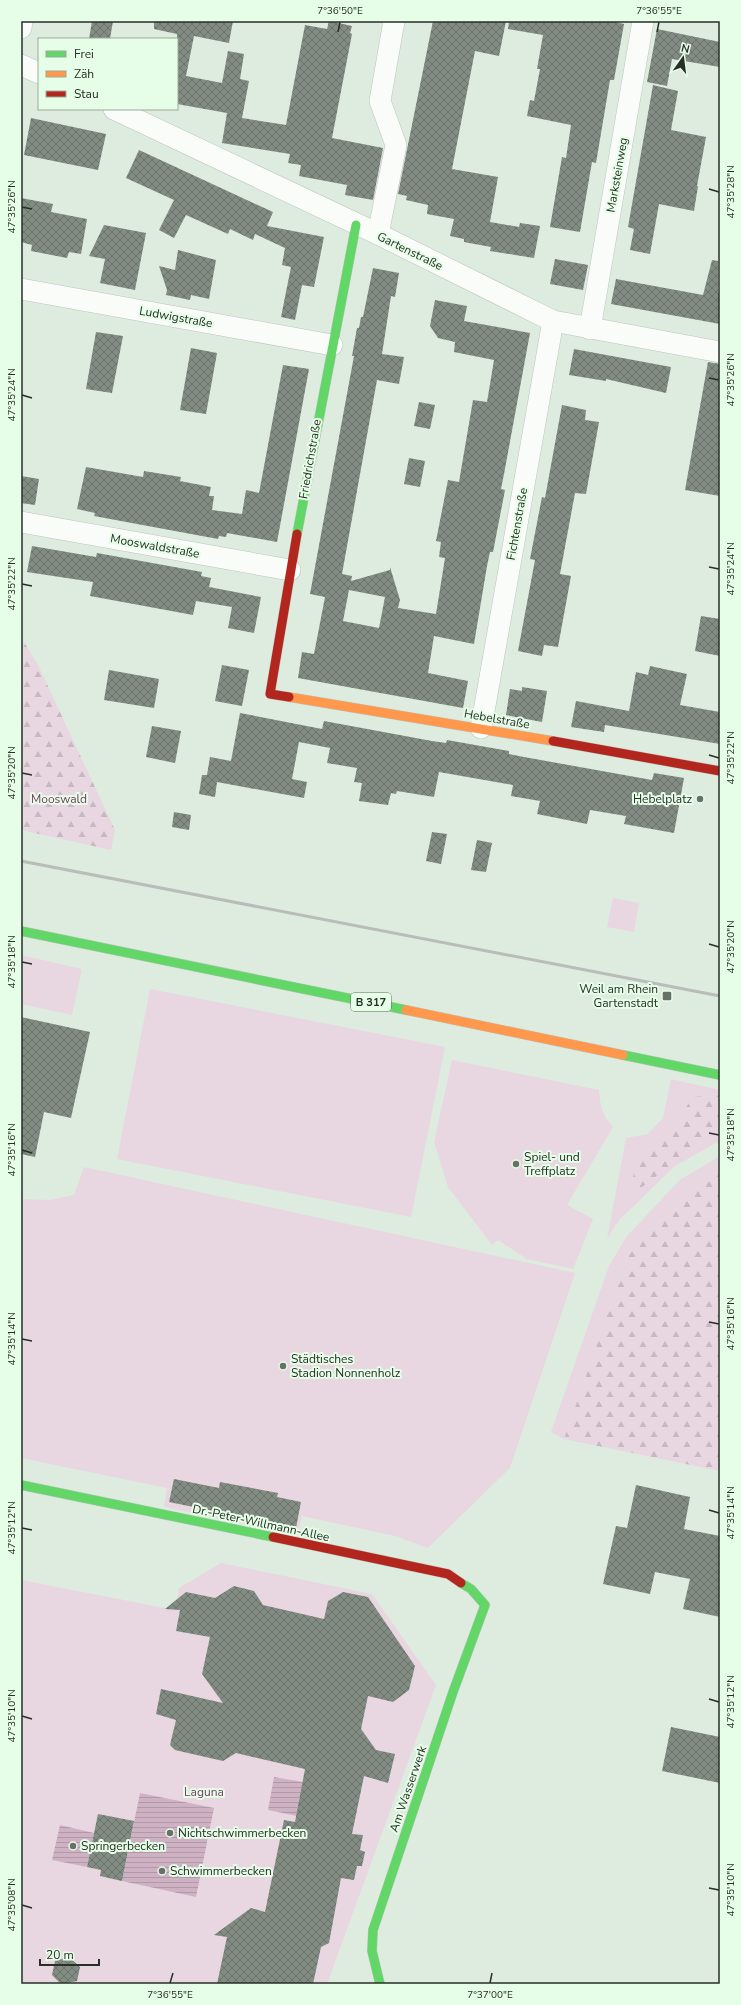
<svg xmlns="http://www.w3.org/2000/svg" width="741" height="2005" viewBox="0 0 741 2005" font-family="'Nunito Sans',sans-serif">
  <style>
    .green { fill: #e8d7e1 }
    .forest { fill: url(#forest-firs) }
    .water { fill: url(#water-rules) }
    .building { fill: url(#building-cross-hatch); fill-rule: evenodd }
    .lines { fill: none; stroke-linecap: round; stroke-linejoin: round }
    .street-casing { stroke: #bcc6bc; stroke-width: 22 }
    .fast-casing { stroke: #bcc6bc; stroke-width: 10 }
    .slow-casing { stroke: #bcc6bc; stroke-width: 10 }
    .jam-casing { stroke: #bcc6bc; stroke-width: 10 }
    .street { stroke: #fafcfa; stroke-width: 21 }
    .fast { stroke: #63d668; stroke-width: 9 }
    .slow { stroke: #ff974d; stroke-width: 9 }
    .jam { stroke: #b3261e; stroke-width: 9 }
    .rail { stroke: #b9bcb9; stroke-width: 3 }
    .ticks { fill: none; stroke: #272f27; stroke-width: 1.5 }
    .poi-dot { fill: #677167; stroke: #e6fde7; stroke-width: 1.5 }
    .labels { text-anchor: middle; stroke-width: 4; stroke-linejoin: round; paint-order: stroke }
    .shield { fill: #e6fde7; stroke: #606d61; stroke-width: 1 }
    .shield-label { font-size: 11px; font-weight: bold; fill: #272f27 }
    .street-label { font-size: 12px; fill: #272f27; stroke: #e6fde7 }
    .park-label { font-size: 12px; fill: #763d67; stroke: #e6fde7 }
    .poi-label { font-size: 12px; fill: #272f27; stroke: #e6fde7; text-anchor: start }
    .neatline { fill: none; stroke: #272f27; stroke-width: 1.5 }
    .ticks-label { font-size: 10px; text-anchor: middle; fill: #272f27 }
  </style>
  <defs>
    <pattern id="forest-firs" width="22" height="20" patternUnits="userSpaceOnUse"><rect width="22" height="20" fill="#e8d7e1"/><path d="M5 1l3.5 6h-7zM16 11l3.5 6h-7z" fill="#c7b9c1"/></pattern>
    <pattern id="water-rules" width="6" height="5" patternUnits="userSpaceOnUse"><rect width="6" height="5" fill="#ceb2c4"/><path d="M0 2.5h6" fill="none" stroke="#b199a8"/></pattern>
    <pattern id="building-cross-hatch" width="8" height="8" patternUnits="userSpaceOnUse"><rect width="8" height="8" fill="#828c83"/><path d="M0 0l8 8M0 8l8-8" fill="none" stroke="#6a736b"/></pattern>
  </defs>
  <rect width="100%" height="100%" fill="#deebdf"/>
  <!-- green -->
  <g class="green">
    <polygon points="613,898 639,903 634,932 607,927"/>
    <polygon points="21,955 82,969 72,1015 21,1004"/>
    <polygon points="150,989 445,1047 411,1217 117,1159"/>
    <path d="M452,1060l147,30c1,16 3,25 14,37l-46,78 26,14 -20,50 -46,-10 -29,-19 -6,5 -44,-58 -14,-45z"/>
    <polygon points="671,1079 720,1090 720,1142 714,1144 675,1166 619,1220 607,1239 626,1138 648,1134 663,1118"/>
    <polygon points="720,1156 720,1170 717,1170 631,1247 564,1439 551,1432 609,1266 627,1236 680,1180"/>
    <polygon points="84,1167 575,1273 510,1468 428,1548 395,1536 302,1516 298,1534 164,1507 167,1488 21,1458 21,1202 22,1199 50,1200 74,1195"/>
    <polygon points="221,1563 372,1594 436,1685 327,1984 21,1984 21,1580 175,1610 179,1588"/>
  </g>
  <!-- forest -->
  <g class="forest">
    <polygon points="21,637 38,665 115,830 111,850 21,830"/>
    <polygon points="720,1095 720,1133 711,1135 634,1193 633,1163 663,1141 693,1097"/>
    <polygon points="717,1170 720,1170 720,1471 564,1439 631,1247"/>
  </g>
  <!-- water -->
  <g class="water">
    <polygon points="274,1777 303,1782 297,1816 268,1810"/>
    <polygon points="140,1793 214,1808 196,1897 122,1881"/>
    <polygon points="60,1825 94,1833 87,1867 52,1860"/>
  </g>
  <!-- building -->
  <g class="building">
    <polygon points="92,21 113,21 110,39 89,39"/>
    <polygon points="154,21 233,21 229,43 194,36 186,76 222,83 228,51 244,54 240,79 249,81 242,118 286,125 305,25 327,29 329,21 352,26 350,33 352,34 332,138 383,148 373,200 345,195 347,185 299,176 301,165 288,163 290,154 222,143 227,113 177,104 177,34 154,29"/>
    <polygon points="433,21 506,21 499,56 475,51 452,169 498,177 490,222 519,227 520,223 540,226 534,258 490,251 491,247 464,242 464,239 450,236 454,219 427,214 428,205 406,200 407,196 398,194"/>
    <polygon points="509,21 611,21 624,24 614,80 610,80 596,163 592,162 580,232 550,227 562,157 566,158 571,125 527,116 530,100 534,101 540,69 537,69 543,35 508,29"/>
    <polygon points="657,29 720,42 720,67 672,59 667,86 647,82"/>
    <polygon points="653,85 678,91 671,130 706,137 697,186 698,186 694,211 659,204 650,254 630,250 634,229 628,227"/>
    <polygon points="31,118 106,134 98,170 24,155"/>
    <polygon points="139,150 273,212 267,226 324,237 314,287 302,285 295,320 281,317 291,267 282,265 285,248 255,234 253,240 230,229 228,234 186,215 174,238 159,230 174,200 126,178"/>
    <polygon points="21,198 53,204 51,212 87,219 81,254 69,252 67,258 31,251 32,245 21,242"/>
    <polygon points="104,225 146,233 135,290 100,283 105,259 89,256"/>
    <polygon points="178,250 216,260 209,299 191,295 190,300 166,295 167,290 159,266 175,270"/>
    <polygon points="555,259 588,265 583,290 550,284"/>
    <polygon points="712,260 718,261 718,293 720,294 720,324 611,304 616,279 703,295"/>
    <path d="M373,268l26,5 -4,24 -4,-1 -9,58 22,3 -5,27 -22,-4 -35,194 10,2 -1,5 39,-11v-3l10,33 -2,8 38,6 9,-56 -6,-1 2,-15 -5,-1 12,-61 11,2 14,-82 14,2 7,-42 -40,-8 1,-10 -17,-4 -8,-12 5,-26 32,6 -3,15 66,12 -26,141 -3,15 4,1 -12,62h-3l-3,14 -13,78 -40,-8 -6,37 40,8 -5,27 -165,-30 4,-26 12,2 11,-57 -15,-3 44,-238h-2l5,-28h2l2,-11h2zM349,590l36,7 -6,31 -36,-7z"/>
    <polygon points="96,332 123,336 112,393 86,389"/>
    <polygon points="191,348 217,353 206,414 180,410"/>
    <polygon points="574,349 671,367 666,393 606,379 606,381 569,375"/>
    <polygon points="708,362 720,364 720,496 685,490"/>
    <polygon points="283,365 309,369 277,542 227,533 226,537 219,536 218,539 94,516 95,513 77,509 86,467 143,477 144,471 181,477 180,481 211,487 209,496 214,496 212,510 242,514 246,490 259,493"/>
    <polygon points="419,402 435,405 430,429 414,426"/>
    <polygon points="562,405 586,410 585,420 599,422 586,494 575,493 560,574 571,576 558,647 544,645 542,656 518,651 535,560 530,559 542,497 545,498"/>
    <polygon points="409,458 425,461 420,487 404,484"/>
    <polygon points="21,476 39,479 35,505 21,503"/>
    <polygon points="32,546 96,557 97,553 202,572 201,576 211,578 209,587 261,597 254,633 228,628 232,607 196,601 193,615 90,596 93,582 27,572"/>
    <polygon points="701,616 720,619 720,656 695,651"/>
    <polygon points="222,665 249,670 242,706 215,701"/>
    <polygon points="650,666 687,674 680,705 720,712 720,744 605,725 604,732 571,727 576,701 629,711 636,672 648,675"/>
    <polygon points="109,670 159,679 154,708 104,700"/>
    <polygon points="522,687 547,691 542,722 506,715 510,689 522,691"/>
    <polygon points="240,713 322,729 324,721 432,741 446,743 447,740 509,751 509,754 524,757 652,780 654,773 684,778 674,833 624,824 626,816 590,810 587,824 537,814 540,801 511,796 513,785 439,772 434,797 397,791 396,794 391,793 388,805 359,801 362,783 354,782 357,768 327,763 330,748 299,742 292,779 307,782 304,798 217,782 215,797 199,794 202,775 207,775 210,757 231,761"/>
    <polygon points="152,726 181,731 175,763 146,757"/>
    <polygon points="174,812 191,815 189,830 172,827"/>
    <polygon points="432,832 447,834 441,864 426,861"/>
    <polygon points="477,840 492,843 486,872 471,870"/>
    <polygon points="21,1017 90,1032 71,1118 44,1112 35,1157 21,1154"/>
    <polygon points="174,1479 219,1488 220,1482 278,1493 277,1497 301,1502 296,1528 169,1502"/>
    <polygon points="636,1485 690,1497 684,1529 720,1536 720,1617 683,1609 690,1579 655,1572 650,1594 603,1584 616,1526 627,1528"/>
    <polygon points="234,1586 254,1591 263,1605 324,1619 328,1601 343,1592 368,1597 415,1666 409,1690 393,1702 368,1696 361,1729 376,1750 395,1754 388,1783 364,1776 352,1834 363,1835 360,1850 365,1852 362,1866 357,1866 354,1880 341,1878 329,1943 321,1947 313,1984 217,1984 227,1937 214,1935 251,1908 265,1912 284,1820 295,1822 305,1769 236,1753 223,1761 175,1750 170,1745 176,1720 156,1714 161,1689 223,1703 202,1674 210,1637 176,1631 180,1610 165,1609 186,1592 215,1598"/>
    <polygon points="671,1727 720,1737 720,1783 662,1771"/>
    <polygon points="98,1814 134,1821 122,1881 100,1876 101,1870 87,1867"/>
    <polygon points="69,1957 80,1967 77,1981 61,1984 52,1975 55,1961"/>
  </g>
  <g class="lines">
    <defs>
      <g id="street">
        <polyline points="21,28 22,21"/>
        <polyline points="21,65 39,73"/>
        <polyline points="114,109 378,234 553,321 720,352"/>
        <polyline points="378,234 396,145 380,101 394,21"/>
        <polyline points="21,289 332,345"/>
        <polyline points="590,329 643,21"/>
        <polyline points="21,522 290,570"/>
        <polyline points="481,728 553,321"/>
      </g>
      <g id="fast">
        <polyline points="297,534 356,225"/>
        <polyline points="21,931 406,1010"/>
        <polyline points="623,1055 720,1075"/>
        <polyline points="21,1485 273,1537"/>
        <polyline points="380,1984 372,1951 373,1930 453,1692 485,1605 471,1589 461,1583"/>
      </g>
      <g id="slow">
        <polyline points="289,697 553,741"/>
        <polyline points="406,1010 623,1055"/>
      </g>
      <g id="jam">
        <polyline points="289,697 270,694 297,534"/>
        <polyline points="553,741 720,771"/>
        <polyline points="273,1537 448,1574 461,1583"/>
      </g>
    </defs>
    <!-- street casing -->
    <use href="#street" class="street-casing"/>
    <!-- fast casing -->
    <use href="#fast" class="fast-casing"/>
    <!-- slow casing -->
    <use href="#slow" class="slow-casing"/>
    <!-- jam casing -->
    <use href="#jam" class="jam-casing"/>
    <!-- street -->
    <use href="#street" class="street"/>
    <!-- fast -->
    <use href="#fast" class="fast"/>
    <!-- slow -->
    <use href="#slow" class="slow"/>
    <!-- jam -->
    <use href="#jam" class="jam"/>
    <!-- rail -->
    <polyline class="rail" points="21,861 720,996"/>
  </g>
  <!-- ticks -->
  <path class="ticks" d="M338,32l2,-10M657,32l2,-10M709,189l10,3M22,207l10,2M709,378l10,2M22,395l10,3M709,567l10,2M22,584l10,2M709,755l10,3M22,773l10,2M709,944l10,3M22,962l10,2M709,1133l10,2M22,1150l10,3M709,1322l10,2M22,1339l10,2M709,1510l10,3M22,1528l10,2M709,1699l10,3M22,1716l10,3M709,1888l10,2M22,1905l10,3M170,1983l3,-10M490,1983l2,-10"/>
  <!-- markers -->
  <g class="poi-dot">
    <circle cx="700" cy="799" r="4"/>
    <rect x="662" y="991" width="10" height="10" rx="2"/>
    <circle cx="516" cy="1164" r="4"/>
    <circle cx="283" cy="1366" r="4"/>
    <circle cx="170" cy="1833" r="4"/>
    <circle cx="73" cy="1846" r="4"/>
    <circle cx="162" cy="1871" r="4"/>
  </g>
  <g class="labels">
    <!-- shield labels -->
    <rect class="shield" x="351" y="993" width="40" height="18" rx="3"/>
    <g class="shield-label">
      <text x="371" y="1006">B 317</text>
    </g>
    <!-- street labels -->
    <g class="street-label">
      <text transform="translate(617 175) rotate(-80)" y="4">Marksteinweg</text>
      <text transform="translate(410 251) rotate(26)" y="4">Gartenstraße</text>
      <text transform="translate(176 317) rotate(10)" y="4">Ludwigstraße</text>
      <text transform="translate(310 459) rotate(-80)" y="4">Friedrichstraße</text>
      <text transform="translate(517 524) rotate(-80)" y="4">Fichtenstraße</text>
      <text transform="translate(155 546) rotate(10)" y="4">Mooswaldstraße</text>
      <text transform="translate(497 719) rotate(10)" y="4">Hebelstraße</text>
      <text transform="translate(261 1523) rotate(12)" y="4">Dr.-Peter-Willmann-Allee</text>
      <text transform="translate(408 1789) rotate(-71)" y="4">Am Wasserwerk</text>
    </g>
    <!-- park labels -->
    <g class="park-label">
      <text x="59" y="803">Mooswald</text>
      <text x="204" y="1796">Laguna</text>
    </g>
    <!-- poi labels -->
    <g class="poi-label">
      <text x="692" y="803" text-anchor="end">Hebelplatz</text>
      <text x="658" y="993" text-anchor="end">Weil am Rhein<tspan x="658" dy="14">Gartenstadt</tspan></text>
      <text x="524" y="1161">Spiel- und<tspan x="524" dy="14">Treffplatz</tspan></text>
      <text x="291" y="1363">Städtisches<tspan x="291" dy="14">Stadion Nonnenholz</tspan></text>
      <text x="178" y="1837">Nichtschwimmerbecken</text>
      <text x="81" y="1850">Springerbecken</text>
      <text x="170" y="1875">Schwimmerbecken</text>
    </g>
  </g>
  <!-- border -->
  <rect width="741" height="2005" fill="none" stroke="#e6fde7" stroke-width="44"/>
  <!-- legend -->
  <rect x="38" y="38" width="140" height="72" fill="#e6fde7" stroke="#9aab9a"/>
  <rect x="46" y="51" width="20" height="6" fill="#63d668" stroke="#9aab9a"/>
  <text x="74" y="58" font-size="12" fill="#272f27">Frei</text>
  <rect x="46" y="71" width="20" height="6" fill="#ff974d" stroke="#9aab9a"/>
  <text x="74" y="78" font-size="12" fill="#272f27">Zäh</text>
  <rect x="46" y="91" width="20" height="6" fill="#b3261e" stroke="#9aab9a"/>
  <text x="74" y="98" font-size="12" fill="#272f27">Stau</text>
  <!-- north arrow -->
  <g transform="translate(683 58) rotate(14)" stroke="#e6fde7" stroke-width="3" paint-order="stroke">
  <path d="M0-3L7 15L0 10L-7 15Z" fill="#272f27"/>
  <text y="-6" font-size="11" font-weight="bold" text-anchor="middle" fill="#272f27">N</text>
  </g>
  <!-- scale -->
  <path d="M40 1959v6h59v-6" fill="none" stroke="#272f27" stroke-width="2"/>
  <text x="46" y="1959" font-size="12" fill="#272f27" stroke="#e6fde7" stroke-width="3" paint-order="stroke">20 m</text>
  <rect x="22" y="22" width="697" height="1961" class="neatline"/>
  <g class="ticks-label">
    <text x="340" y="14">7°36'50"E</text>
    <text x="659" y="14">7°36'55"E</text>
    <text transform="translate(730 192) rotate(-90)" y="4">47°35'28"N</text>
    <text transform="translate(11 207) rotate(-90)" y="4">47°35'26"N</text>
    <text transform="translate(730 380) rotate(-90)" y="4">47°35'26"N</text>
    <text transform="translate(11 395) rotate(-90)" y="4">47°35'24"N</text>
    <text transform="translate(730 569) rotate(-90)" y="4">47°35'24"N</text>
    <text transform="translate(11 584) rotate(-90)" y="4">47°35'22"N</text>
    <text transform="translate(730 758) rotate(-90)" y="4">47°35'22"N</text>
    <text transform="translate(11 773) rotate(-90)" y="4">47°35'20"N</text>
    <text transform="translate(730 947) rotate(-90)" y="4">47°35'20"N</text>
    <text transform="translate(11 962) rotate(-90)" y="4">47°35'18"N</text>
    <text transform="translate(730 1135) rotate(-90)" y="4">47°35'18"N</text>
    <text transform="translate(11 1150) rotate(-90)" y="4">47°35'16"N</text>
    <text transform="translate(730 1324) rotate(-90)" y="4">47°35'16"N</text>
    <text transform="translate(11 1339) rotate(-90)" y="4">47°35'14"N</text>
    <text transform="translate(730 1513) rotate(-90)" y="4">47°35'14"N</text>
    <text transform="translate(11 1528) rotate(-90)" y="4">47°35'12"N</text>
    <text transform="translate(730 1702) rotate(-90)" y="4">47°35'12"N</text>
    <text transform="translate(11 1716) rotate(-90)" y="4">47°35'10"N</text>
    <text transform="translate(730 1890) rotate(-90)" y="4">47°35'10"N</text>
    <text transform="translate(11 1905) rotate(-90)" y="4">47°35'08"N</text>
    <text x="170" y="1998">7°36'55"E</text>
    <text x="490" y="1998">7°37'00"E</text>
  </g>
</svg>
